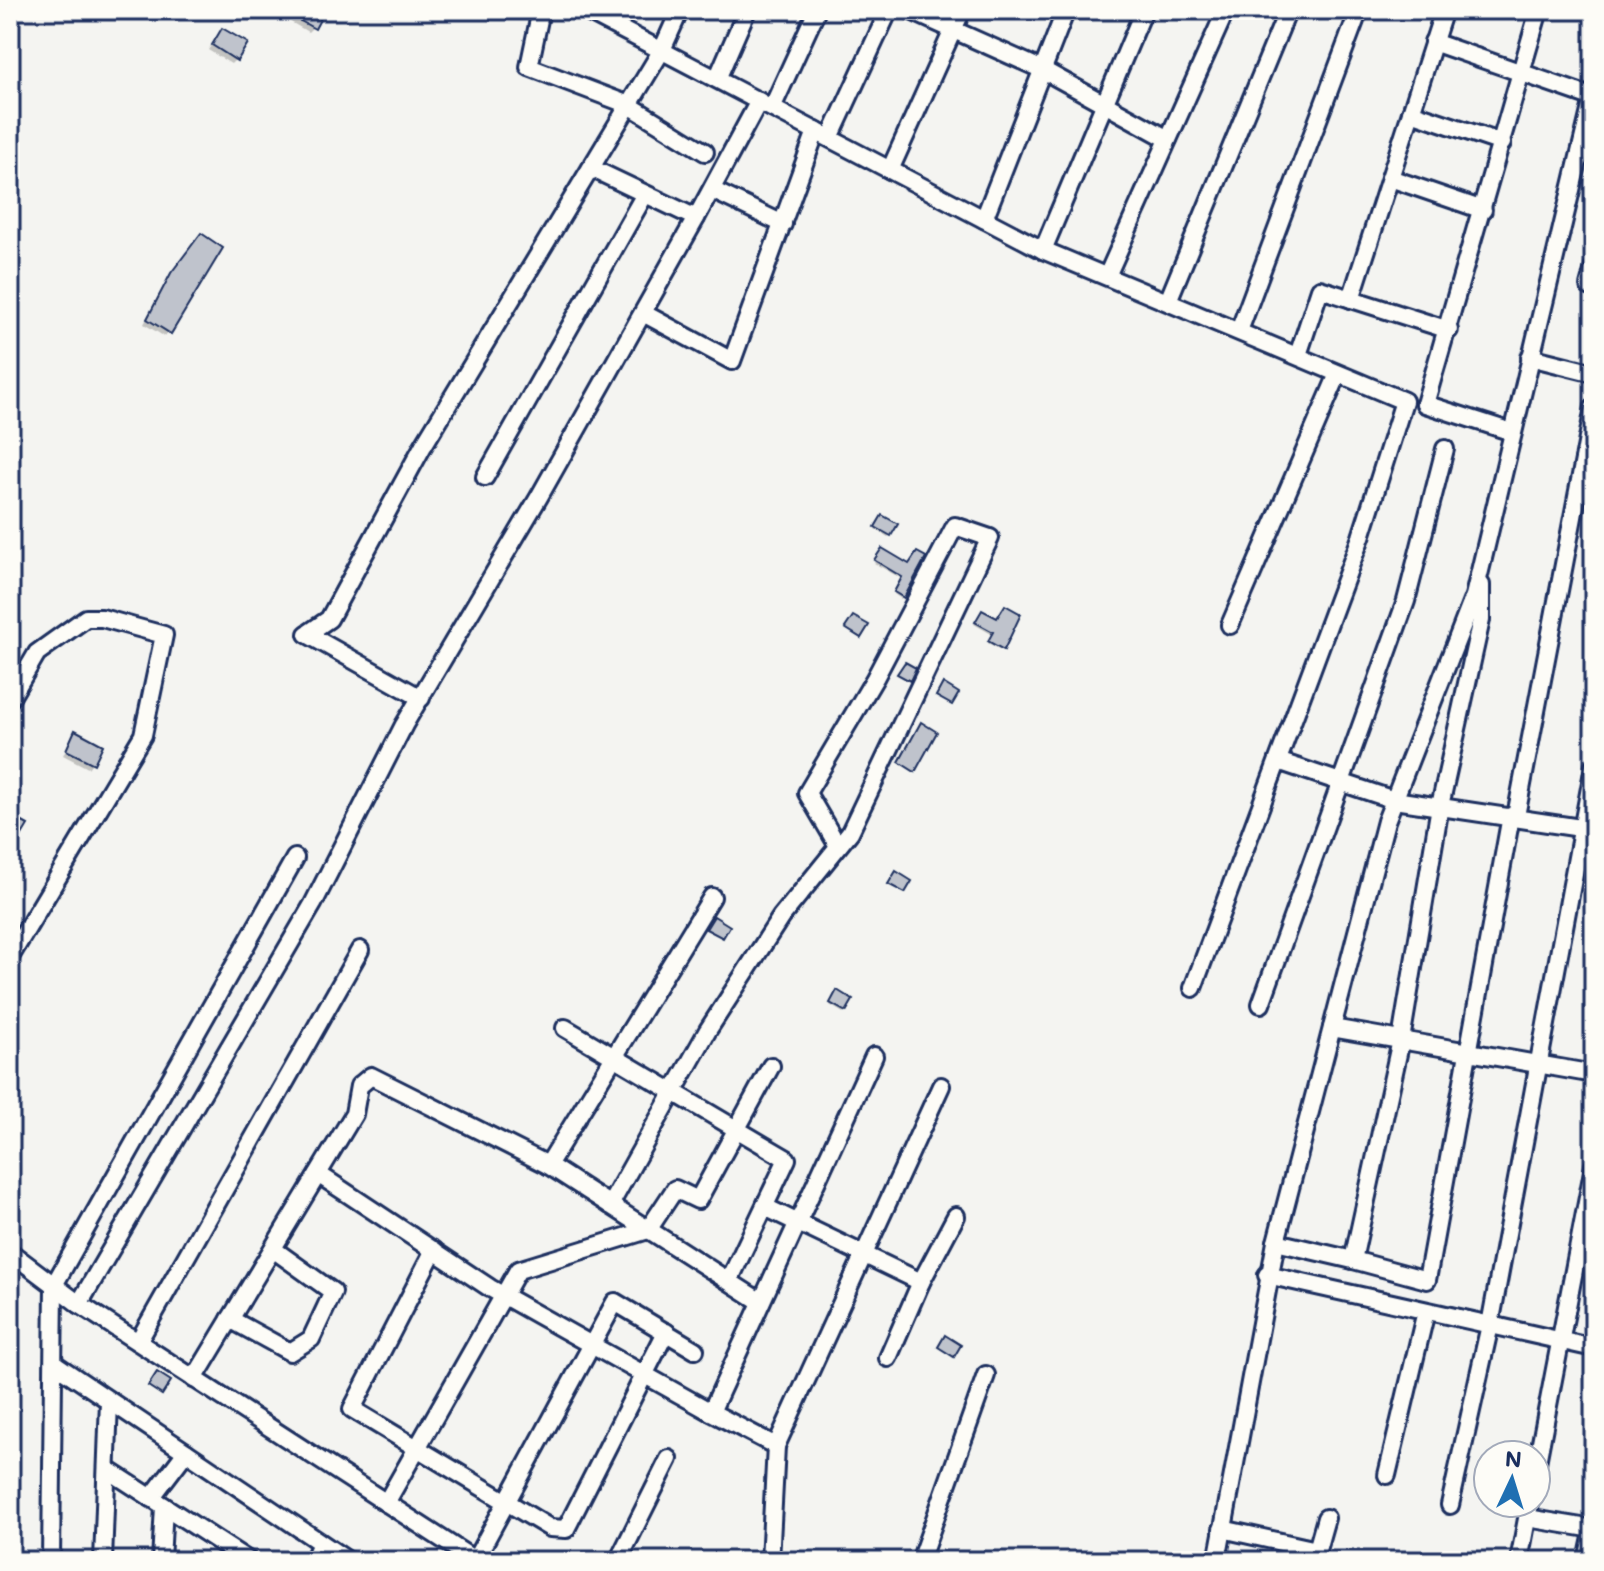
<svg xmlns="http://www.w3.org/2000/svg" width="1604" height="1571" viewBox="0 0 1604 1571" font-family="Mali,sans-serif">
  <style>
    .shadow { fill: #0003 }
    .building { fill: #bfc3cc; stroke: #1b2f5e; stroke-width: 2 }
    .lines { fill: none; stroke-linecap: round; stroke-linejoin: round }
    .minor-casing { stroke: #1b2f5e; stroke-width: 22 }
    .minor { stroke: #fdfcf7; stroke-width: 16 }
  </style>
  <rect width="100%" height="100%" fill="#f4f4f1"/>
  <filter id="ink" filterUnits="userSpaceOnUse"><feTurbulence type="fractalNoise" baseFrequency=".0125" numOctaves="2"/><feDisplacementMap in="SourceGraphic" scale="16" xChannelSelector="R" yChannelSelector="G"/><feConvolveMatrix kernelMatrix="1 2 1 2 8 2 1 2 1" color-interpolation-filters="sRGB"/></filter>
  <g filter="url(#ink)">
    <!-- shadow -->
    <g class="shadow">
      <polygon points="295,10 315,10 313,27 308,32 289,21"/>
      <polygon points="222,30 236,59 231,64 208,50"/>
      <polygon points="196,240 169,332 165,337 144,324 167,280"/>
      <polygon points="881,519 890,535 888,537 875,529"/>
      <polygon points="881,552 909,566 901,599 894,594 902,579 874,563"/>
      <polygon points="981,614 997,620 1001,650 988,643 993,635 974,624"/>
      <polygon points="76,733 92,763 88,768 63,755"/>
      <polygon points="836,995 850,1001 843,1013 830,1005"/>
    </g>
    <!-- building -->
    <g class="building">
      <polygon points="281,10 325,10 315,29"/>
      <polygon points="222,28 248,43 237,61 212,45"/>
      <polygon points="201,233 223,248 171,334 147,319 171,273"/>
      <polygon points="882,515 898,524 891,536 875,527"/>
      <polygon points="882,548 909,564 917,552 926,557 904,598 894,592 902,577 874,560"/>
      <polygon points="1005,605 1021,614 1004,650 988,641 993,632 975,622 982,610 997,618"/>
      <polygon points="853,616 869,625 861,638 845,628"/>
      <polygon points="905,662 916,668 910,681 897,674"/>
      <polygon points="943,683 959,693 952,705 936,696"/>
      <polygon points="921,722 937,732 915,772 899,762"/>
      <polygon points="75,730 103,745 94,764 66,750"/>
      <polygon points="17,819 28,825 19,840 10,835 10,820 14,823"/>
      <polygon points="896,871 912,881 905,893 888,884"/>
      <polygon points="714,916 730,926 723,938 706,929"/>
      <polygon points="837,990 853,1000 846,1012 830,1003"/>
      <polygon points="945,1335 961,1345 954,1357 938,1347"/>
      <polygon points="157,1372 171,1381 162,1395 148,1386"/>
    </g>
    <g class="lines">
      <defs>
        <g id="minor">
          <polyline points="541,10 529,67 629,105 705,152"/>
          <polyline points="584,10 1043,250 1404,401 1361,537 1193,988"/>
          <polyline points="909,10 1043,70 1168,139"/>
          <polyline points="1433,42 1594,98"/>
          <polyline points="717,79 747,10"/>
          <polyline points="772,108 817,10"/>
          <polyline points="1411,112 1502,143"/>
          <polyline points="830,138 889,10"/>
          <polyline points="591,168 696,218 759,101"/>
          <polyline points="890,170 962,10"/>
          <polyline points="1390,178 1483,210"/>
          <polyline points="712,190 783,224"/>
          <polyline points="984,219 1066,10"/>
          <polyline points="1043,250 1144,10"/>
          <polyline points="1594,267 1589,286 1594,288"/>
          <polyline points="1107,276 1226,10"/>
          <polyline points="1351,299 1444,10"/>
          <polyline points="1168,301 1288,10"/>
          <polyline points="643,313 732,361 816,131"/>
          <polyline points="1239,331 1359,10"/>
          <polyline points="1298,355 1320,289 1449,330"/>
          <polyline points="1530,357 1594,373"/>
          <polyline points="1512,432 1425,404 1539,10"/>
          <polyline points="485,477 645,194"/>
          <polyline points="1230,625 1338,374"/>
          <polyline points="421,698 307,634 329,619 423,446 662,50 680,10"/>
          <polyline points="10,699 37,653 86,618 102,618 164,635 143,735 10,957"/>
          <polyline points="1278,761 1394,800 1594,830"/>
          <polyline points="1516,816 1594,407"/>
          <polyline points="1261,1004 1406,601 1445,449"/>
          <polyline points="565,1028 787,1159 729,1281"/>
          <polyline points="1332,1028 1594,1074"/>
          <polyline points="548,1165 712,897"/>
          <polyline points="318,1174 490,1288 711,1412 874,1056"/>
          <polyline points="610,1205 708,1030 781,917 850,832 990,538 955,526 875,678 807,793 838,846"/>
          <polyline points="765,1207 921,1282"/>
          <polyline points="1276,1242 1353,1260 1401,1040 1440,806 1481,620 1481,585"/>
          <polyline points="434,1250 352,1409 550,1528 566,1529 666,1332"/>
          <polyline points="10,1252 79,1304 476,1561"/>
          <polyline points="1353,1260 1427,1280 1511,816"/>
          <polyline points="1267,1275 1594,1348"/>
          <polyline points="79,1304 313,904 404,725 539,497 696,218"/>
          <polyline points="230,1319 290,1352 311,1339 333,1292 273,1249"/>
          <polyline points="138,1342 360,950"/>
          <polyline points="888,1358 921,1282 956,1216"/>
          <polyline points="55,1364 348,1561"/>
          <polyline points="194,1379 354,1114 359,1086 371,1076 548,1165 761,1302"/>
          <polyline points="711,1412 776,1446 941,1086"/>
          <polyline points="1536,1468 1594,1166"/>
          <polyline points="107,1469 249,1561"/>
          <polyline points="1387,1475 1426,1311"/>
          <polyline points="151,1498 186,1452"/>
          <polyline points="386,1503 518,1270 648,1230 675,1189 698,1200 771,1066"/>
          <polyline points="1450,1505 1490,1325 1594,766"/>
          <polyline points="1527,1518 1594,1529"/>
          <polyline points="1222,1529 1317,1550 1326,1518"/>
          <polyline points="475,1560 615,1302 695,1350"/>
          <polyline points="51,1561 54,1285 295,858"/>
          <polyline points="103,1561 109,1401"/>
          <polyline points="161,1561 164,1506"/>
          <polyline points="313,1561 321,1543"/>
          <polyline points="618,1561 669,1459"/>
          <polyline points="770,1561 776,1446"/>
          <polyline points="920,1561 986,1375"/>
          <polyline points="1217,1561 1276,1242 1386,821 1474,596 1594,94"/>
          <polyline points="1519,1561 1530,1503"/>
          <polyline points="1587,1561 1594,1528"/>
        </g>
      </defs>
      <!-- minor casing -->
      <use href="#minor" class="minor-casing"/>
      <!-- minor -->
      <use href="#minor" class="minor"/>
    </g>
  </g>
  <!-- margin -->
  <rect width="1604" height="1571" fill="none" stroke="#fdfcf7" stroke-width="40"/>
  <rect x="20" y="20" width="1564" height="1531" fill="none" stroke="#1b2f5e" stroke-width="3" filter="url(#ink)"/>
  <!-- north arrow -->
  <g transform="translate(1512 1479) rotate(4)"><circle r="38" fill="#fdfcf7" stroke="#a3aaba" stroke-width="2"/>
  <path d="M0-6L14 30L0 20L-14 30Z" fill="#1f6fb2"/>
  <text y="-12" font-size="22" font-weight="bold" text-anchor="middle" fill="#1b2f5e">N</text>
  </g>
</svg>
